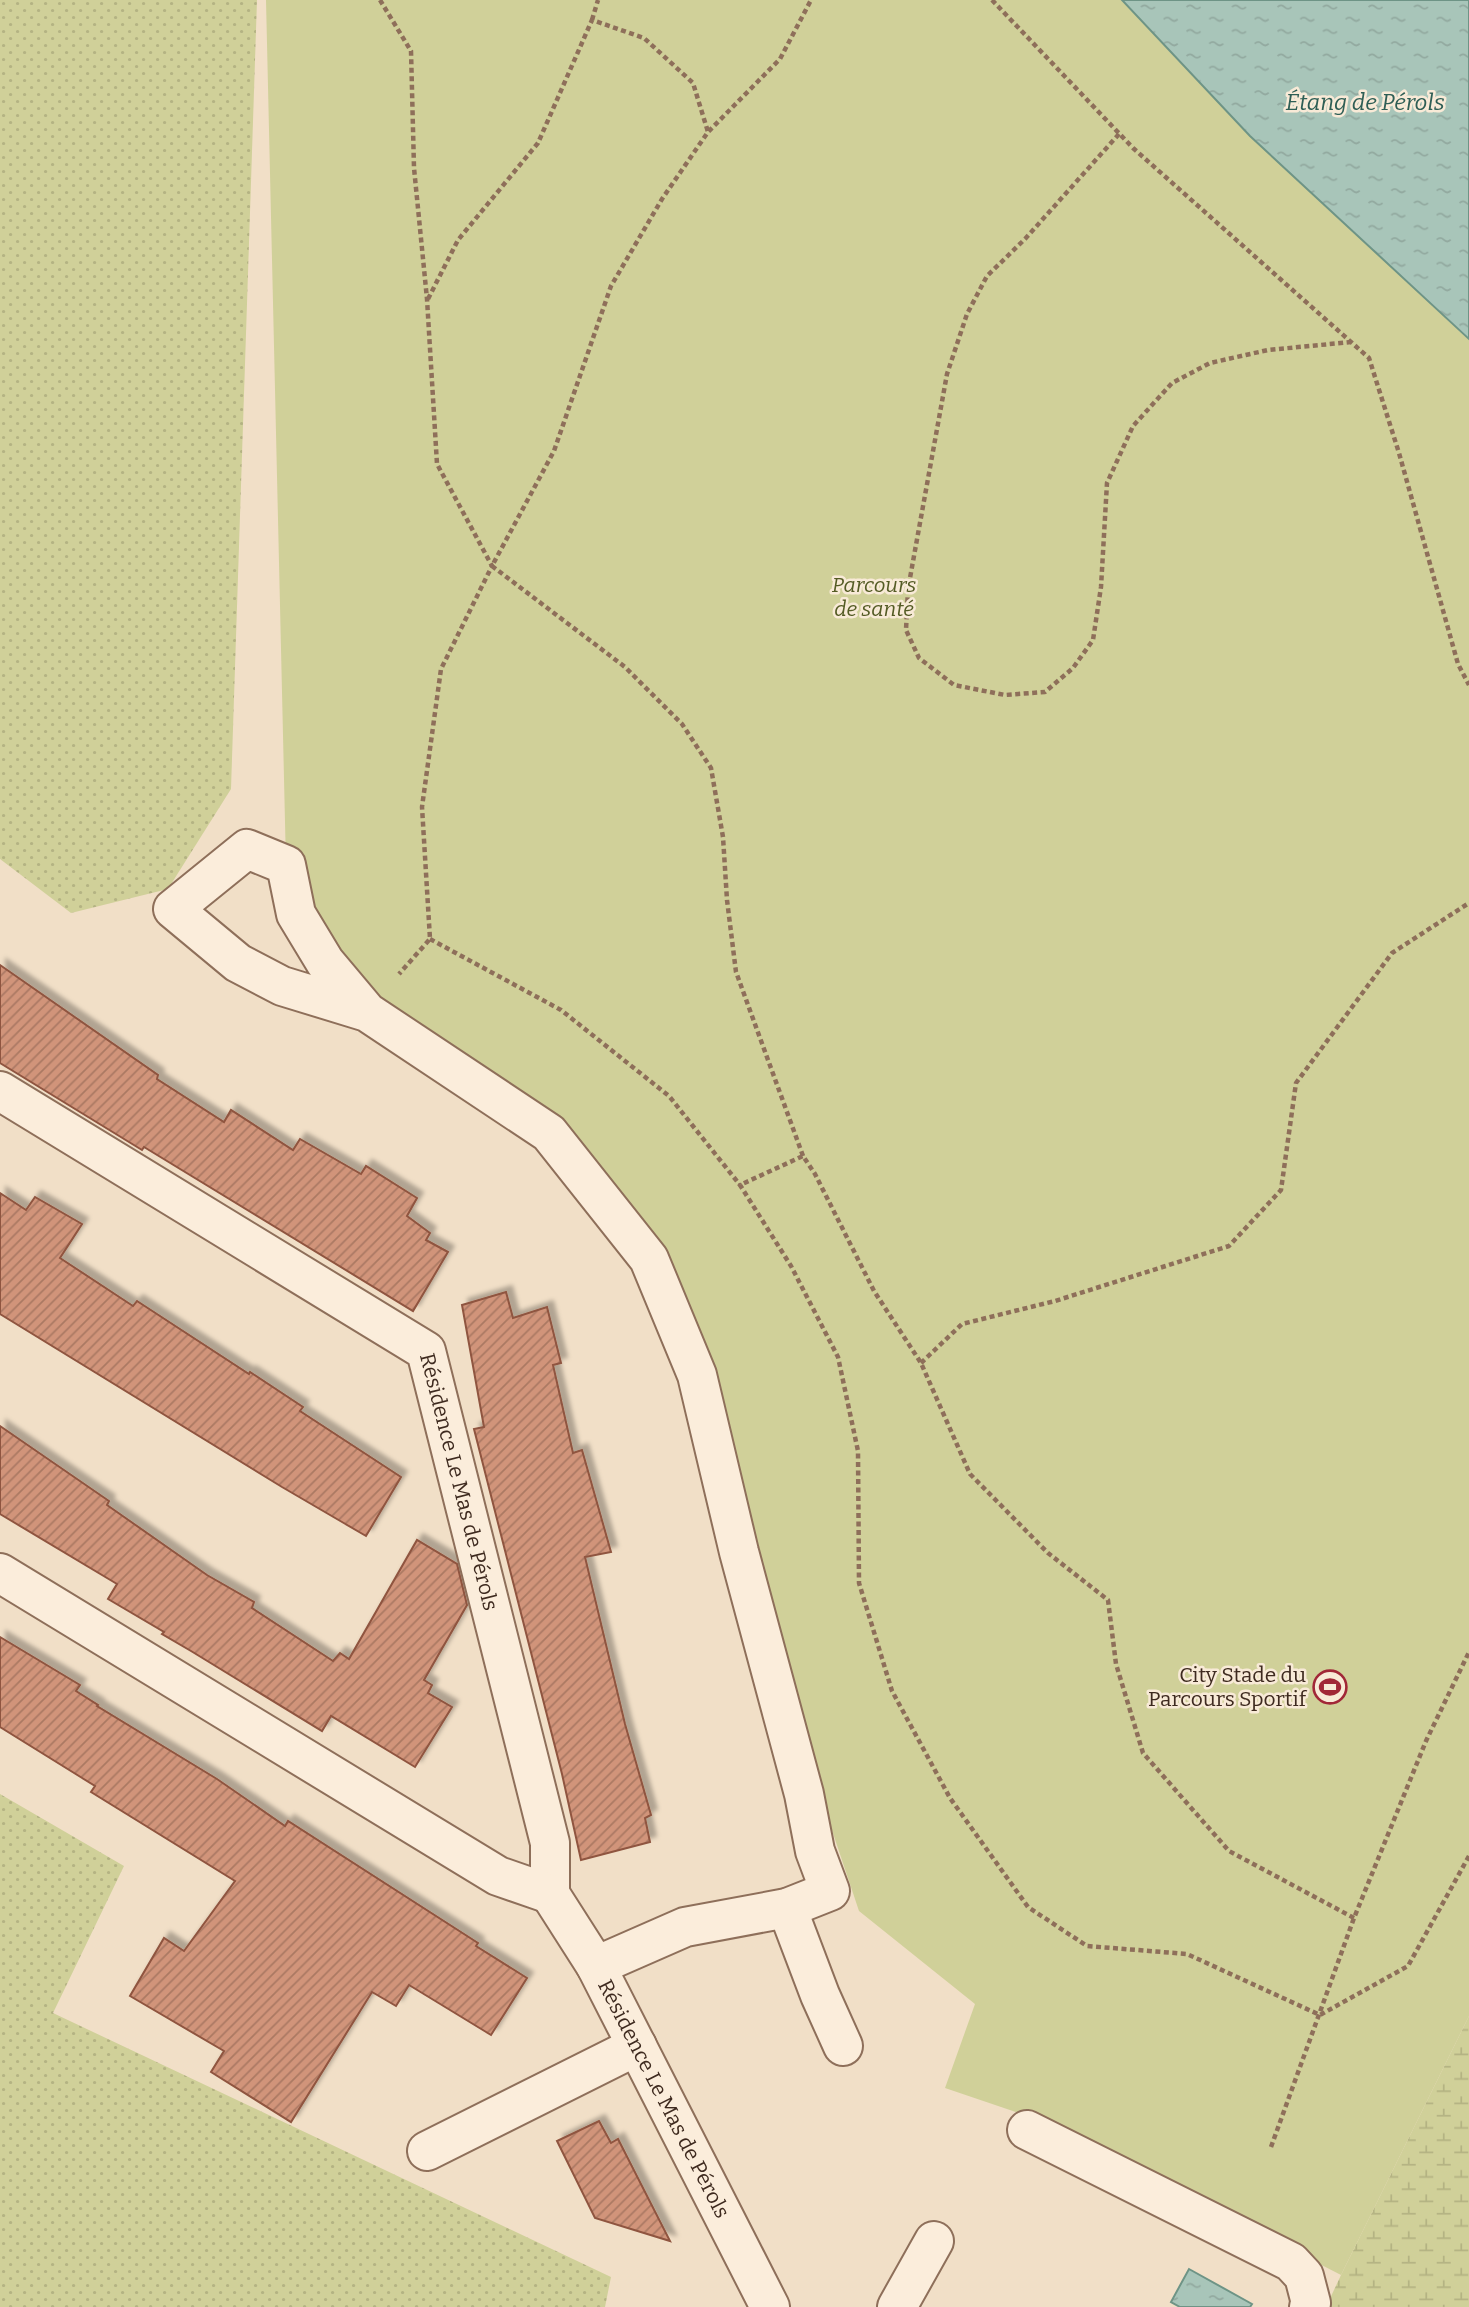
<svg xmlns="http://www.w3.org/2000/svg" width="1469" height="2307" viewBox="0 0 1469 2307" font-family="Bitter,serif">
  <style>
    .grass { fill: url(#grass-dots) }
    .wetland { fill: url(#wetland-marsh) }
    .park { fill: #d0d099 }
    .water { fill: url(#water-ripples); stroke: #6e9486; stroke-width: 2 }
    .building { fill: url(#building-hatch); stroke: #8f543f; stroke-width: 2; filter: url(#shadow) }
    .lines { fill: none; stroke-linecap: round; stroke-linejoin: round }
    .minor-casing { stroke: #8e6f5a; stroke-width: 42 }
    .path { stroke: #8e6f5a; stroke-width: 4.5; stroke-dasharray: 5 3.5; stroke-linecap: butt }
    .minor { stroke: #fbeddb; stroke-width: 38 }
    .labels { text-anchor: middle; stroke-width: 5; stroke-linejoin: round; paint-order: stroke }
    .park-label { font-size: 21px; font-style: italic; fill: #545b24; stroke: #f8ead7 }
    .street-label { font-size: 21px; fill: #3e2a1f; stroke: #f8ead7 }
    .poi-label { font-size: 21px; fill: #3e2a1f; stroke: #f8ead7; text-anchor: end }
    .water-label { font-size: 23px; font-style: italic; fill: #2e5e55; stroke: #f8ead7 }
  </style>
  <defs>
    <pattern id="grass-dots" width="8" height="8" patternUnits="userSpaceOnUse" patternTransform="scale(1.75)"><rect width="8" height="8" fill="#d0d099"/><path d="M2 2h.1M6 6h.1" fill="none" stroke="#b4b383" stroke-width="1.8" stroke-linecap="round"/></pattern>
    <pattern id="wetland-marsh" width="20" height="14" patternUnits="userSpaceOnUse" patternTransform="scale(1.75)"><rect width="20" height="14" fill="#d0d099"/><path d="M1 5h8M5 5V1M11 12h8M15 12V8" fill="none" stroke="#b4b383"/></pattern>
    <pattern id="water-ripples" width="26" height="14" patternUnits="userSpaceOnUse" patternTransform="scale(1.75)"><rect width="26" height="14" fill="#a8c5b9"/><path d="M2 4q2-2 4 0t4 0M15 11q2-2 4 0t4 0" fill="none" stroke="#92a99f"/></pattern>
    <pattern id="building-hatch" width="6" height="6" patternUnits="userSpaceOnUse" patternTransform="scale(1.75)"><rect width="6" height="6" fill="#d1947a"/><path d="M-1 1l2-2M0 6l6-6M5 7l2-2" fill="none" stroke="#ab7963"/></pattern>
    <filter id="shadow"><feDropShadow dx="6" dy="-6" stdDeviation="2" flood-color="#0004"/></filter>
  </defs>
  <rect width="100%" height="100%" fill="#f1dfc7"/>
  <!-- grass -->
  <g class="grass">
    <polygon points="0,0 257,0 231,789 168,889 71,913 0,859"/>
    <polygon points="0,1794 124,1866 53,2013 611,2277 605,2307 0,2307"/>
  </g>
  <!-- wetland -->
  <polygon class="wetland" points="1469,2016 1469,2307 1326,2307 1341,2275"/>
  <!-- park -->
  <polygon class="park" points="266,0 1122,0 1250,136 1469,339 1469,2016 1341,2275 1042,2121 945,2088 975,2004 859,1911 739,1552 650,1259 549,1133 367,1012 286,865"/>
  <!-- water -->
  <g class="water">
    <polygon points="1122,0 1469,0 1469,339 1250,136"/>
    <polygon points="1189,2269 1252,2304 1250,2307 1180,2307 1171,2302"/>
  </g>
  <!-- building -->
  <g class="building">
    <polygon points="0,965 158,1075 157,1079 224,1122 231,1110 293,1150 300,1139 361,1174 366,1166 417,1198 407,1216 430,1233 426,1240 448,1252 413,1311 144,1147 142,1150 0,1063"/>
    <polygon points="0,1193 26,1210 35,1197 82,1224 60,1258 133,1306 137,1301 249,1374 250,1372 303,1407 300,1411 401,1477 366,1536 282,1487 0,1314"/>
    <polygon points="506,1292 513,1318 547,1307 561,1363 553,1365 573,1453 582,1450 611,1552 585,1557 625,1724 651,1815 645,1818 650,1842 581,1860 562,1774 474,1429 484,1427 462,1305"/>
    <polygon points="0,1426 109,1501 107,1505 207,1575 254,1602 252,1608 333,1661 340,1653 349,1659 417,1540 457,1564 467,1605 424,1680 432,1685 428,1693 452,1707 415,1767 331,1716 322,1731 191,1651 162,1634 164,1632 108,1599 117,1584 0,1514"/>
    <polygon points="0,1637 80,1685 76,1691 98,1705 97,1706 217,1779 285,1826 288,1821 478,1943 476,1946 527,1978 491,2035 409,1985 396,2006 372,1992 291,2122 211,2072 224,2051 130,1996 164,1938 184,1951 235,1881 91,1792 95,1786 0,1727"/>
    <polygon points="599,2121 611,2143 618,2139 670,2241 595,2218 557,2141"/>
  </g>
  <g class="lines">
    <defs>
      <g id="minor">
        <polyline points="367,1012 282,986 238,963 173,909 247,849 286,865 296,914 325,962 367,1012 549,1133 649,1259 697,1375 739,1552 804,1794 815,1851 830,1891 787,1908 685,1927 596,1966"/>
        <path id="s1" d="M0,1091l426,260 124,492v51l46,72 174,341"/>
        <polyline points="0,1573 498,1876 550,1894"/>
        <polyline points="787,1908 820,1995 843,2046"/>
        <polyline points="1027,2130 1291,2262 1304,2276 1311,2303 1309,2307"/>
        <polyline points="427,2151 637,2046"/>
        <polyline points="897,2307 934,2241"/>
      </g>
    </defs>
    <!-- minor casing -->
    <use href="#minor" class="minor-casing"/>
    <!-- path -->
    <g class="path">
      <polyline points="380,0 411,51 414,168 427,299 437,464 492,566 441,669 422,807 430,939 399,974"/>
      <polyline points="992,0 1133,148 1369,358 1399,453 1458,664 1469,685"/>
      <polyline points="592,20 598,0"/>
      <polyline points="1119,134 1025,239 987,276 967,314 947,374 908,589 906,630 919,658 954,685 1005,695 1045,692 1073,668 1093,640 1101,587 1107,483 1133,426 1172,383 1210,363 1268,350 1351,342"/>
      <polyline points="428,299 458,240 538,143 592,20 644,38 693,83 708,132"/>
      <polyline points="430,939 561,1010 669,1096 740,1185"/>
      <polyline points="803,1156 736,972 727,900 723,837 711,768 682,724 625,667 492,566 554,451 611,286 662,199 708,132 780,59 811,0"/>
      <polyline points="921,1363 962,1324 1055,1301 1229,1246 1281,1190 1296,1083 1392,953 1469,903"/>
      <polyline points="1354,1918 1229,1851 1143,1753 1116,1664 1108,1600 1048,1553 970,1474 921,1363 874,1291 815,1174 803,1156 740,1185 791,1266 838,1357 858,1451 859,1583 892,1691 950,1798 1028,1907 1087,1946 1187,1954 1320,2015 1408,1966 1469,1856"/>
      <polyline points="1271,2147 1354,1918 1426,1741 1469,1652"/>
    </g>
    <!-- minor -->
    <use href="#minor" class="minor"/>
  </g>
  <!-- icons -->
  <defs>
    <symbol id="stadium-ring" viewBox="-11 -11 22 22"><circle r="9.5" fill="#f8ead7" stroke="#a12737" stroke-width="1.5"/><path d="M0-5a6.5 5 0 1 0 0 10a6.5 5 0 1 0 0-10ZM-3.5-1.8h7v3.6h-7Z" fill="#a12737"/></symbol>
  </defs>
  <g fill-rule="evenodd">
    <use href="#stadium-ring" x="1311" y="1668" width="38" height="38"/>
  </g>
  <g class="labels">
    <!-- park labels -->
    <g class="park-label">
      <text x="874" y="592">Parcours<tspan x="874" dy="24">de santé</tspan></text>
    </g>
    <!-- street labels -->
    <g class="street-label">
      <text dy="7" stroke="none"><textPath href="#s1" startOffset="634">Résidence Le Mas de Pérols</textPath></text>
      <text dy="7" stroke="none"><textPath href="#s1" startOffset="1292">Résidence Le Mas de Pérols</textPath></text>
    </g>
    <!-- poi labels -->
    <g class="poi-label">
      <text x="1306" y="1682">City Stade du<tspan x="1306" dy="24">Parcours Sportif</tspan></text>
    </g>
    <!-- water labels -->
    <g class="water-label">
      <text x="1365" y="110">Étang de Pérols</text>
    </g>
  </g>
</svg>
